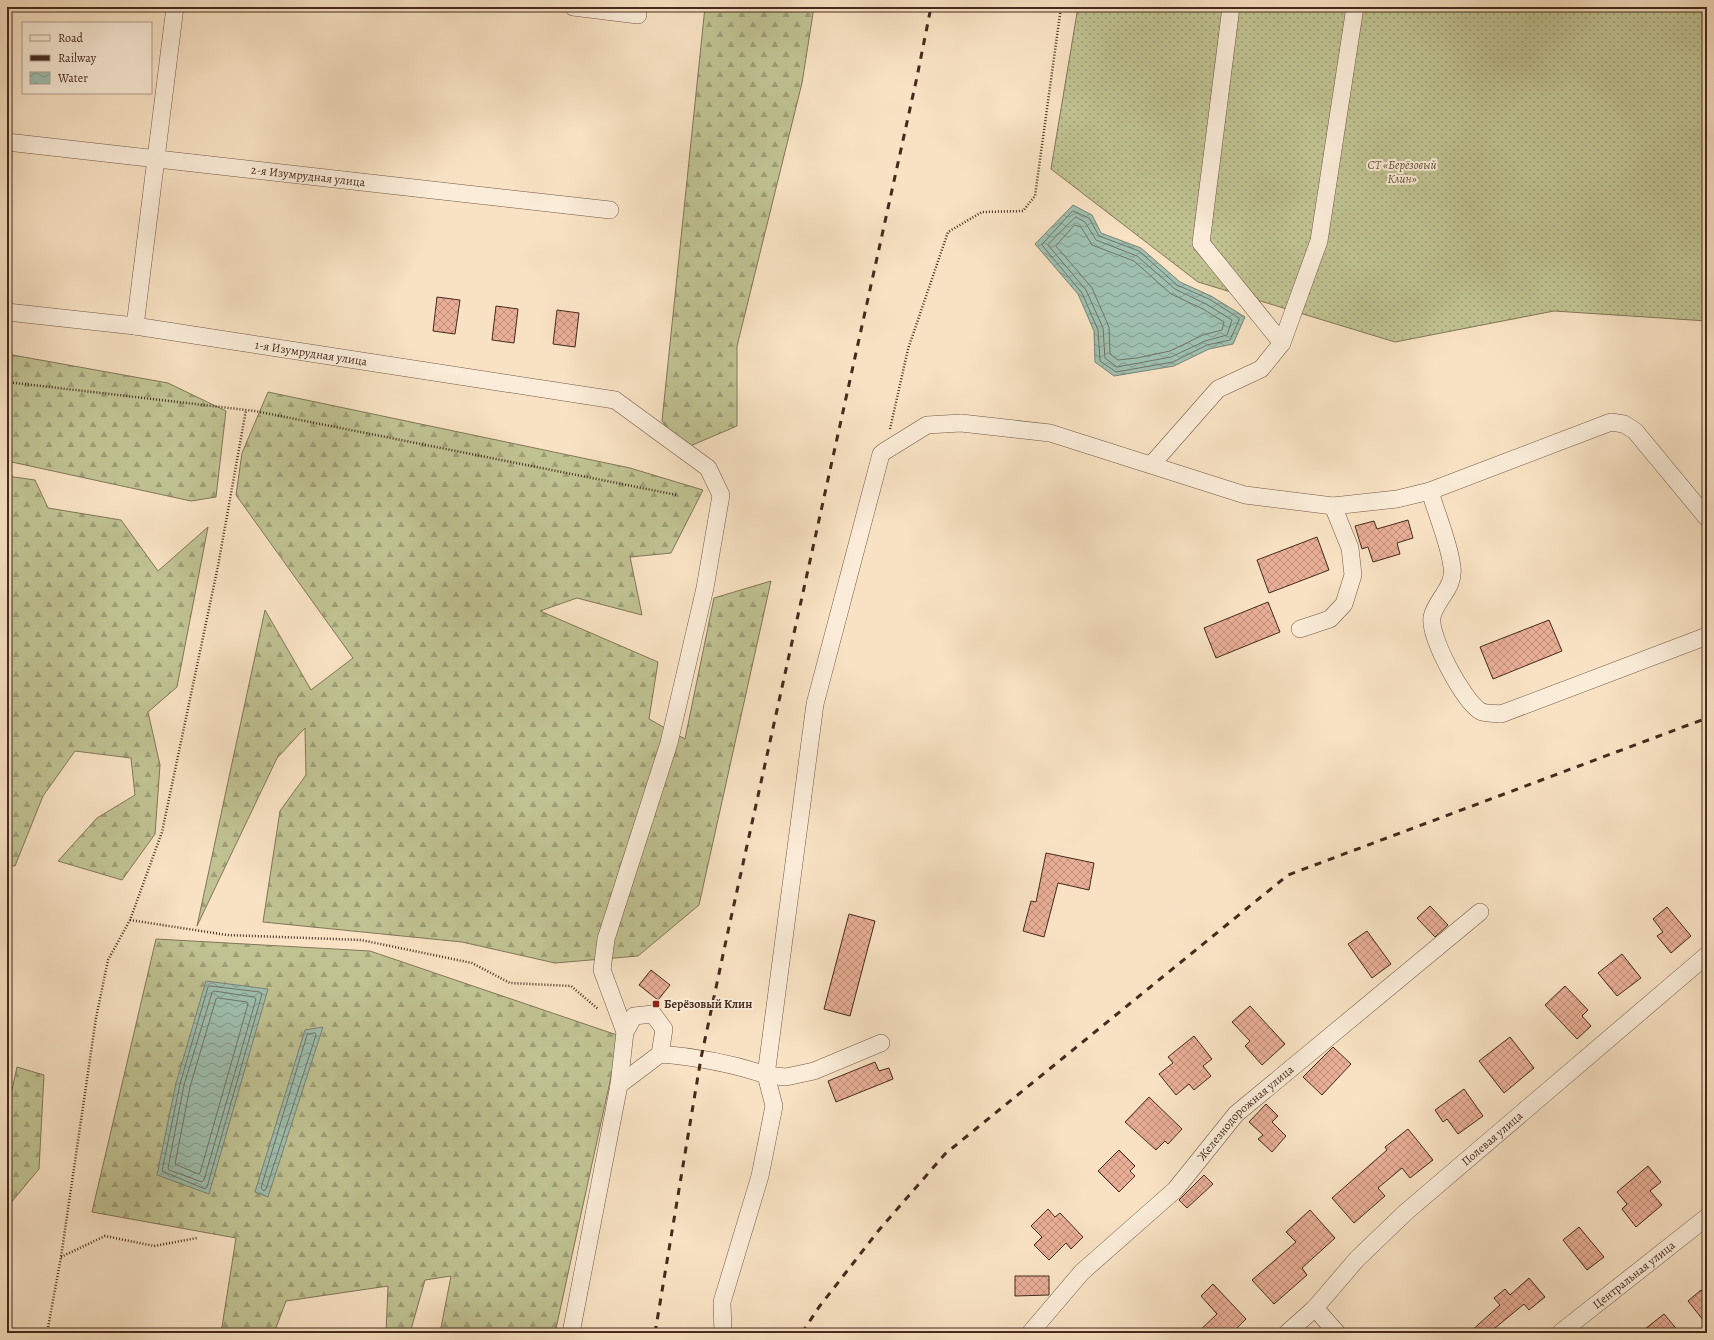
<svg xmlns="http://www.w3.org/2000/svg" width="1714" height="1340" viewBox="0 0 1714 1340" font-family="Alegreya,serif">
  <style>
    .forest { fill: url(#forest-firs); stroke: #827658 }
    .garden { fill: url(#garden-dots); stroke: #827658 }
    .water { fill: url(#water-waves); stroke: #7a8375 }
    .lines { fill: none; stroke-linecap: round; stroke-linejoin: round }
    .shore { stroke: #727466; stroke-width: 1 }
    .building { fill: url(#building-cross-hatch); stroke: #452a1d }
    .minor-casing { stroke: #725846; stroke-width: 18 }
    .path { stroke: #452a1d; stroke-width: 2.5; stroke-dasharray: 1 2; stroke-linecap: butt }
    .minor { stroke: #faecd8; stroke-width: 17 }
    .rail { stroke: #452a1d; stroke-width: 3; stroke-dasharray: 7 7; stroke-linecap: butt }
    .poi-dot { fill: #8f2418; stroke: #faecd8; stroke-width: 1.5 }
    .labels { text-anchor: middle; stroke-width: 4; stroke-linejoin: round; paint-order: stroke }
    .park-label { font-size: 12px; font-style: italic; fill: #64503a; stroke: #faecd8 }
    .street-label { font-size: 12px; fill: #452a1d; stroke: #faecd8 }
    .poi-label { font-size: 12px; font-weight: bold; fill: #452a1d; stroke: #faecd8; text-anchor: start }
  </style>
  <defs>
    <pattern id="forest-firs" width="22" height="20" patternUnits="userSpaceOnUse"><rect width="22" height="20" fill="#c0c292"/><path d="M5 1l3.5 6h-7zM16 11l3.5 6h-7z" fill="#9e9e77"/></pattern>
    <pattern id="garden-dots" width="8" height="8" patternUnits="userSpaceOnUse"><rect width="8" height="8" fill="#c0c292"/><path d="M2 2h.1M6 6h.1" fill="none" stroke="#9e9e77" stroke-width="1.8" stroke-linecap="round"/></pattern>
    <pattern id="water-waves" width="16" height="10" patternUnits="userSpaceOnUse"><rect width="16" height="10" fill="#9ebfaf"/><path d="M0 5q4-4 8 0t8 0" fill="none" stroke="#839b8e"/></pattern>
    <pattern id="building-cross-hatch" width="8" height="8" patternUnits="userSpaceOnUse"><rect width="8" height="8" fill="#e8ae96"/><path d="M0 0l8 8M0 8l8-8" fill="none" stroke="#be8e7a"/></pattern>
  </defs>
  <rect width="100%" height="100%" fill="#f8e2c3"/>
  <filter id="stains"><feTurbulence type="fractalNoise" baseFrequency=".005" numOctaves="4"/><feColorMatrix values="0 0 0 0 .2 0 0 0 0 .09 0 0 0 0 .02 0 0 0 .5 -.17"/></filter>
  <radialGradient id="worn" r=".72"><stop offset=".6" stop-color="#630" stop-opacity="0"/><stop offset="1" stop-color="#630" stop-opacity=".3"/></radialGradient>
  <!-- forest -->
  <g class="forest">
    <polygon points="705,7 814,7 802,83 737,346 737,426 683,449 662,421"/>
    <polygon points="7,354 168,383 226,411 216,497 191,501 7,461"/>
    <polygon points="268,392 630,468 703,490 671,553 630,557 642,615 577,598 540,611 658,662 649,719 685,739 714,598 771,581 699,905 638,956 555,963 462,942 263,922 280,811 306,775 305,728 277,758 197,926 265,610 311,690 353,658 236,495 242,453"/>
    <polygon points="7,476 35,480 48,508 121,520 158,571 208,527 177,687 148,712 160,765 155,834 122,880 58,861 97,818 135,795 131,758 75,751 43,796 15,866 7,865"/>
    <polygon points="156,939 370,951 620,1036 555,1333 440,1333 451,1276 425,1280 410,1333 386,1333 388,1286 286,1301 274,1333 221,1333 236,1238 92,1212"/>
    <polygon points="17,1067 44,1075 39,1169 9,1205 7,1204 7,1112"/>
  </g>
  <!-- garden -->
  <polygon class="garden" points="1078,7 1707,7 1707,321 1554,311 1395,342 1198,282 1051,169"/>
  <!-- water -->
  <g class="water">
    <polygon points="1073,205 1092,215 1101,233 1141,248 1180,282 1211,296 1245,317 1233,344 1209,349 1174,366 1114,376 1095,362 1094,331 1078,294 1035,244"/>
    <polygon points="206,981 268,989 209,1194 157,1175 176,1083"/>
    <polygon points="323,1027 268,1197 255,1192 305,1030"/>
  </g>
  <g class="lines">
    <!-- shore -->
    <g class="shore">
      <polygon points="1073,211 1089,218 1099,236 1139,251 1177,285 1209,299 1239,318 1239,320 1230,340 1207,345 1173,362 1116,372 1100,361 1098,330 1082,293 1042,245"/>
      <polygon points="1076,217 1085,222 1096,240 1137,256 1175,289 1206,304 1232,320 1227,335 1205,341 1171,357 1117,367 1105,358 1103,328 1086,290 1048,245"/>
      <polygon points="1075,225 1081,227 1092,245 1134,261 1171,294 1203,309 1224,322 1222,330 1203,335 1170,351 1137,358 1118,360 1110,354 1109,327 1092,288 1056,246"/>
      <polygon points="210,986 260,992 262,994 207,1187 205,1189 162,1171 180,1084 208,987"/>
      <polygon points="214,991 254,997 256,999 204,1180 202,1182 169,1170 168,1168 184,1085 212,993"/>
      <polygon points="218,998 247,1002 248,1004 200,1173 198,1174 175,1164 190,1087 216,999"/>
      <polygon points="315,1033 316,1035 266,1189 264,1191 261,1188 307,1035"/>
    </g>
  </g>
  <!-- building -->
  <g class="building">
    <polygon points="437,297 460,300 455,334 433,331"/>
    <polygon points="496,306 518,309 514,343 492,340"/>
    <polygon points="557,310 579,313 575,347 553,344"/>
    <polygon points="1408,520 1413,538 1397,543 1400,554 1373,562 1368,547 1362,549 1355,526 1374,521 1377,529"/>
    <polygon points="1317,537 1329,570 1269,593 1257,560"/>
    <polygon points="1268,602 1280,632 1216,658 1204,628"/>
    <polygon points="1549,620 1562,651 1493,679 1480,647"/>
    <polygon points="1046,853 1094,863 1089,890 1058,883 1044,937 1023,931 1031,901 1036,902"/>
    <polygon points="1430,906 1448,925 1435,937 1417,918"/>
    <polygon points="1667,907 1691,936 1671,953 1657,936 1663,932 1653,919"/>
    <polygon points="849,914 875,921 850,1016 824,1009"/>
    <polygon points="1367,931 1391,964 1372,978 1348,944"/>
    <polygon points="1622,954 1641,978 1617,996 1598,973"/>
    <polygon points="651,970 670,985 658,1000 639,985"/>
    <polygon points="1565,986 1588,1010 1582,1016 1591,1026 1577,1039 1545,1005"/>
    <polygon points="1250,1006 1285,1044 1262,1065 1245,1046 1250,1041 1232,1022"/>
    <polygon points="1194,1036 1212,1059 1203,1066 1211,1076 1194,1090 1189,1084 1176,1095 1159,1074 1173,1063 1168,1057"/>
    <polygon points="1510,1037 1534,1068 1504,1093 1479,1061"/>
    <polygon points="1333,1047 1351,1064 1322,1095 1303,1077"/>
    <polygon points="875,1062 879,1071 889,1068 893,1079 836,1102 828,1081"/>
    <polygon points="1464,1089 1483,1116 1458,1134 1447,1119 1443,1122 1435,1110"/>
    <polygon points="1149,1097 1182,1129 1168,1144 1165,1141 1156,1150 1125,1122"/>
    <polygon points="1266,1104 1278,1116 1272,1122 1286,1136 1272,1152 1258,1139 1263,1135 1249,1122"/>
    <polygon points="1408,1129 1433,1160 1410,1178 1402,1168 1378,1188 1385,1196 1354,1223 1332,1198 1387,1150 1385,1147"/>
    <polygon points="1119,1150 1135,1166 1130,1171 1135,1176 1119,1192 1098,1171"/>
    <polygon points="1648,1166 1661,1182 1650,1191 1662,1205 1636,1227 1622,1209 1627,1204 1617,1192"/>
    <polygon points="1204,1175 1213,1184 1187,1208 1179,1200"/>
    <polygon points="1048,1209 1055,1217 1060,1213 1083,1237 1071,1249 1066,1243 1049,1260 1034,1245 1042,1237 1031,1226"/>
    <polygon points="1310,1210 1335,1238 1302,1268 1307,1275 1274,1304 1252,1280 1296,1242 1286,1232"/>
    <polygon points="1579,1227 1604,1257 1587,1270 1563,1240"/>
    <polygon points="1015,1276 1049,1276 1049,1295 1015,1296"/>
    <polygon points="1529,1278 1545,1297 1529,1310 1524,1304 1489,1333 1469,1333 1500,1305 1494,1298 1505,1289 1510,1295"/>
    <polygon points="1213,1284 1246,1319 1232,1333 1197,1333 1217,1314 1201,1296"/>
    <polygon points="1701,1290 1707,1297 1707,1325 1688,1301"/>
    <polygon points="1664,1314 1680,1333 1640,1333"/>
  </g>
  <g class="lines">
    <defs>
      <g id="minor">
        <polyline points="573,7 638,15"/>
        <polyline points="1231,7 1201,243 1282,343"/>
        <path id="s1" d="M7,142l603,68"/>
        <path id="s2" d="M7,312l128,14 480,74 93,68 13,27 -16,93 -36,155 -63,196 -4,31 23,62"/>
        <polyline points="135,326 175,7"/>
        <polyline points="1152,464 1218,389 1261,369 1282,343 1319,241 1355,7"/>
        <path d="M1430,491c7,25 19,51 22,76 3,21 -16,32 -20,50 -3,20 31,83 48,94 5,3 15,2 21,3l206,-78"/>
        <polyline points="1300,629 1330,619 1344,604 1353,575 1350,548 1333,506"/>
        <polyline points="881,1043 814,1071 786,1077 766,1075 815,704 881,454 885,451 927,425 961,423 1050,433 1245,495 1333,506 1397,499 1430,491 1611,422 1624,424 1635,431 1707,518"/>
        <path d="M619,1085l41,-31c37,3 71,9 106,21l8,31 -14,70 -38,126 1,31"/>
        <polyline points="1315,1308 1337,1333"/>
        <polyline points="571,1333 619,1085 625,1032 634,1016 653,1014 664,1029 660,1054"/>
        <path id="s3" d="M1030,1333l52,-61 93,-82 61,-76 244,-202"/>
        <path id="s4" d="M1287,1333l28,-25 42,-49 49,-47 301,-257"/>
        <path id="s5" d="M1560,1333l147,-116"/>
      </g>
    </defs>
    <!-- minor casing -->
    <use href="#minor" class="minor-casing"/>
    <!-- path -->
    <g class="path">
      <polyline points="7,382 255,411 677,495"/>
      <polyline points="890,429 908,349 948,232 982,212 1023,211 1035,196 1061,7"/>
      <polyline points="130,920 227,935 361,940 472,963 510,983 571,986 598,1009"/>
      <polyline points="61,1257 105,1236 154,1246 197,1238"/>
      <polyline points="47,1333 61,1257 96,1018 108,960 130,920 162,832 218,566 246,410"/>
    </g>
    <!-- minor -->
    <use href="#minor" class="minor"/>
    <!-- rail -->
    <g class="rail">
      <polyline points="655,1333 701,1058 727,936 917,77 931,7"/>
      <polyline points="802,1333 819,1307 879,1230 945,1154 1288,875 1707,718"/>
    </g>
  </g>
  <!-- markers -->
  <rect class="poi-dot" x="652" y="1000" width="8" height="8" rx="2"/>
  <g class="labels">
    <!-- park labels -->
    <g class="park-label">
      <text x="1402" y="169">СТ «Берёзовый<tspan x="1402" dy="14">Клин»</tspan></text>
    </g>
    <!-- street labels -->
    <g class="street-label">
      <text dy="4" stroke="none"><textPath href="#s1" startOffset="303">2-я Изумрудная улица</textPath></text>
      <text dy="4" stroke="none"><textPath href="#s2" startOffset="307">1-я Изумрудная улица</textPath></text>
      <text dy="4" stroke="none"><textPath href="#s3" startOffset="309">Железнодорожная улица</textPath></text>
      <text dy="4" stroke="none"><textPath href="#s4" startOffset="283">Полевая улица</textPath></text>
      <text dy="4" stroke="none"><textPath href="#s5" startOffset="94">Центральная улица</textPath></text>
    </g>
    <!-- poi labels -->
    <g class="poi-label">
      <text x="664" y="1008">Берёзовый Клин</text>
    </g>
  </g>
  <!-- margin -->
  <rect width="1714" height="1340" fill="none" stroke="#f8e2c3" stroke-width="24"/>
  <rect x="8" y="8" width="1698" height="1324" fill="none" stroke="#452a1d" stroke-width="2"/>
  <rect x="12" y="12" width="1690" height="1316" fill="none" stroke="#452a1d"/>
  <!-- legend -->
  <rect x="22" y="22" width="130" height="72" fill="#faecd8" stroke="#b29e8d"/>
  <rect x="30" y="35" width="20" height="6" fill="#faecd8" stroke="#b29e8d"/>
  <text x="58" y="42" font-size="12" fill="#452a1d">Road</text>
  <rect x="30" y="55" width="20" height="6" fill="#452a1d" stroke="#b29e8d"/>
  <text x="58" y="62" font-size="12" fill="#452a1d">Railway</text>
  <rect x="30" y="72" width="20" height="12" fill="url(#water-waves)" stroke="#b29e8d"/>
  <text x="58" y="82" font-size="12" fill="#452a1d">Water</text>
  <rect width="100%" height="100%" filter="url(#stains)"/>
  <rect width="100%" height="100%" fill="url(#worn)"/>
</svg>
